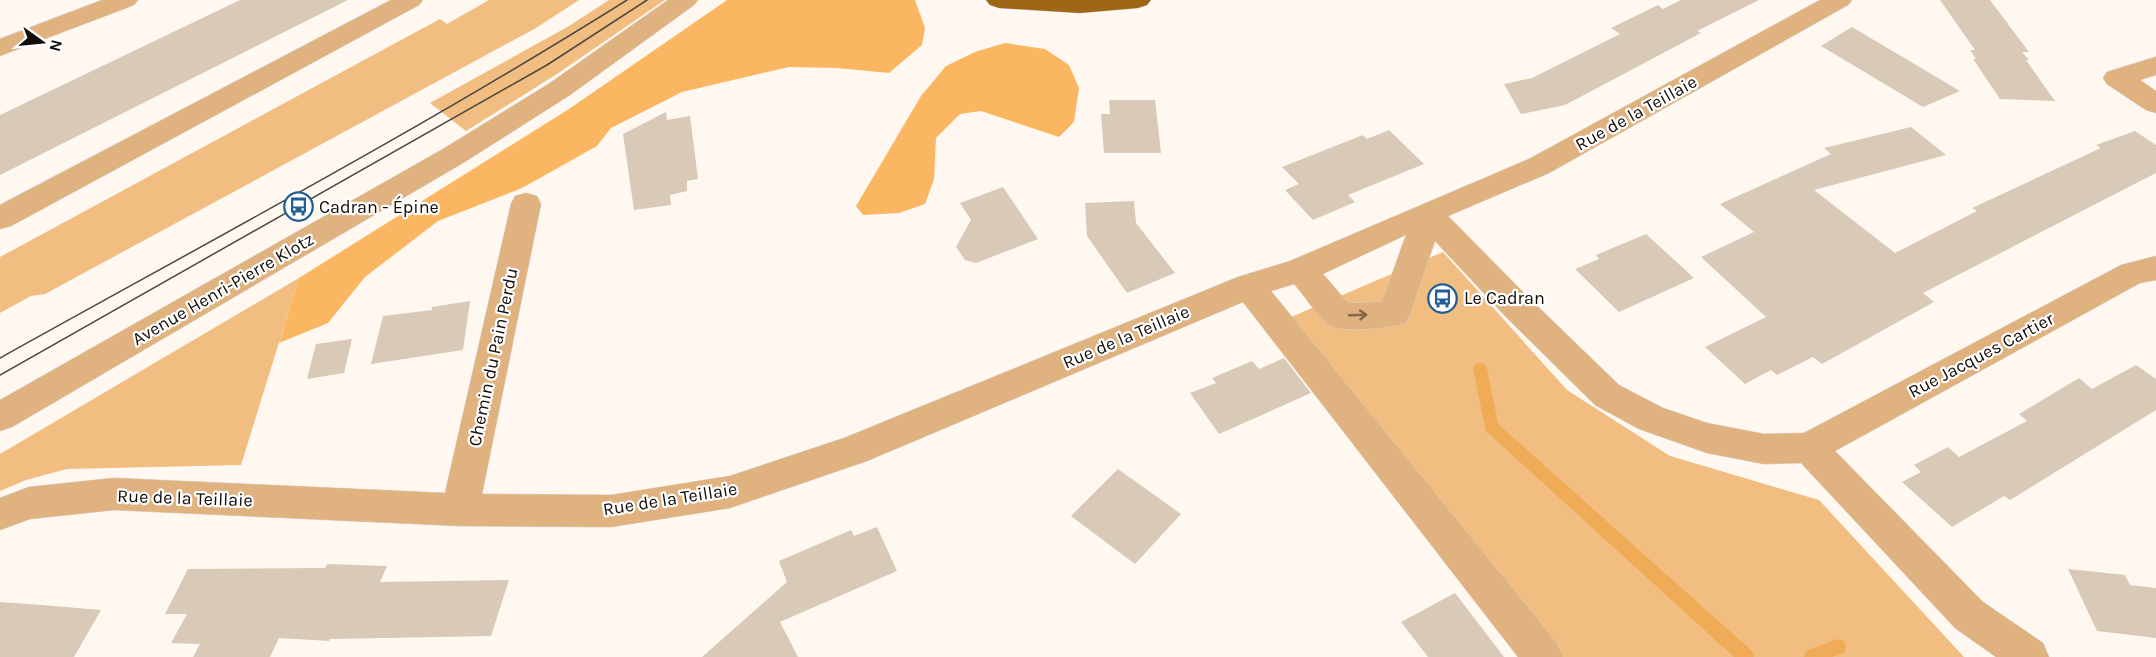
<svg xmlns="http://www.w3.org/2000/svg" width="2156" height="657" viewBox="0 0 2156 657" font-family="Karla,sans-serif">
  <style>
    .green { fill: #f1bd81 }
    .forest { fill: #fbb662 }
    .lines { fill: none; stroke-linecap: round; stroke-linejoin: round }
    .stream { fill: #f0ab57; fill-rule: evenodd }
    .building { fill: #d9c9b7 }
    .minor-casing { stroke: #d9d2cc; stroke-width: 1 }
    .highway-casing { stroke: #d9d2cc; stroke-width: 1 }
    .minor { fill: #dfb27f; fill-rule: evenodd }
    .highway { fill: #9e6617; fill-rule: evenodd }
    .tram { stroke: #4d4741; stroke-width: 1.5 }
    .oneway { stroke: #836849 }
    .labels { text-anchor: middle; stroke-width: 4.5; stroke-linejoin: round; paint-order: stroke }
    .street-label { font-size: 18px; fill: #130d07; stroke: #fff }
    .poi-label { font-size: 18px; fill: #130d07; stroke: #fff; text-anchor: start }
  </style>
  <rect width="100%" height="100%" fill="#fff8f1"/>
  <!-- green -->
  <g class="green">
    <polygon points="489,0 579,0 536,28 45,294 31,296 0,313 0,257 440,19 447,24"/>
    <polygon points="609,0 665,0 557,74 466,131 430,103 569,26"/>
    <polygon points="1443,252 1567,390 1670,456 1819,500 1964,657 1559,657 1284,320"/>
    <polygon points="299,278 241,465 67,469 26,480 0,491 0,454"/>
  </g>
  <!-- forest -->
  <g class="forest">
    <polygon points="727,0 915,0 925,28 922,45 889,73 837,68 789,67 682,92 611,128 597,146 522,188 438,221 365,277 328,323 279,343 299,278 569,109"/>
    <polygon points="1005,43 1045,49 1069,65 1079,88 1074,122 1059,137 981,111 960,114 936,138 934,179 925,204 899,213 863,215 856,206 921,96 946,66 975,52"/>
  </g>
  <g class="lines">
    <!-- stream -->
    <g class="stream">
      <polygon points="1480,363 1485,365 1487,369 1498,424 1752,651 1754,657 1734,657 1486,431 1473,369 1475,365"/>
      <polygon points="1838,639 1844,641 1846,647 1844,653 1832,657 1804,657 1806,651"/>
    </g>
  </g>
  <!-- building -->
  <g class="building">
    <polygon points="240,0 348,0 0,175 0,115"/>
    <polygon points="1681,0 1759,0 1697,31 1701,33 1565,105 1521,114 1504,84 1532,78 1620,34 1611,28 1658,5 1663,9"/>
    <polygon points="1940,0 1990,0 2029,52 2022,52 2029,60 2026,60 2055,101 2000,99 1973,59 1976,59 1970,50 1975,50"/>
    <polygon points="1852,27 1960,91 1923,107 1821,46"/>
    <polygon points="1109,100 1155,100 1161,153 1104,153 1101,114 1110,114"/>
    <polygon points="666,112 667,120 690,116 698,179 687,181 687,191 670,195 671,205 634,210 623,134"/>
    <polygon points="1911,127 1946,155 1814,190 1895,253 1977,211 1972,208 2101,148 2096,145 2135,131 2156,145 2156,173 1923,293 1934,302 1822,364 1813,357 1777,375 1771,370 1745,384 1705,347 1766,317 1701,257 1754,232 1720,204 1831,154 1824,148"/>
    <polygon points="1389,130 1424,164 1348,195 1355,202 1313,220 1285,190 1299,184 1282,167 1363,135 1367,139"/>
    <polygon points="1003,187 1038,239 976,263 965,260 956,247 971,220 960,203"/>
    <polygon points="1134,201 1136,223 1175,273 1127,293 1087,236 1085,203"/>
    <polygon points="1646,234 1694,278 1619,312 1575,269 1599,259 1596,255"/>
    <polygon points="470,301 463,350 371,364 383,316 432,310 432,307"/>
    <polygon points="352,339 344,373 307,379 316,344"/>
    <polygon points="1284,358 1311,393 1219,434 1190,393 1216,383 1212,378 1252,361 1259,369"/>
    <polygon points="2136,365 2156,379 2156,410 2010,500 2004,496 1952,527 1902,482 1921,472 1914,465 1948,447 1959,457 2027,421 2019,414 2079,378 2092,389"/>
    <polygon points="1118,469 1181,514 1135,564 1071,516"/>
    <polygon points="877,527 897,571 780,622 798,657 702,657 787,582 779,561 851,530 854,536"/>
    <polygon points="327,564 387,566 380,582 509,580 491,636 330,639 329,641 279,638 270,657 193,657 200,644 171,643 187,614 165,614 188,569 325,568"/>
    <polygon points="2068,569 2125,575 2130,585 2156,588 2156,638 2097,631"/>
    <polygon points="1455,593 1504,657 1428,657 1401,622"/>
    <polygon points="0,602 42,605 101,610 74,657 0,657"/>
  </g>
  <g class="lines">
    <defs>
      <g id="minor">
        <polygon points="102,0 138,0 134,5 0,56 0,39"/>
        <polygon points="391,0 423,0 419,5 11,226 0,229 0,205"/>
        <polygon points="668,0 698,0 694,5 570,95 463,163 12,427 0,431 0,400 443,149 550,83"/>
        <path d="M1820,0h32l-4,5 -299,168 -101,43 82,83 89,86 44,23 44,15 57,11 40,-1 317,-168 35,-9v24l-16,3 -305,168 148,151 60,41 6,14h-53l-41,-29 -154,-165 -37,1 -57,-11 -68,-24 -44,-24 -89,-88 -71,-76 -25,73 -4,9c-15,5 -67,11 -79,1 -12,-11 -22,-28 -33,-40l-23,7 286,352 6,14h-45l-275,-355 -376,159 -137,47 -119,19 -151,-1 -346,-16 -84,9 -30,11v-32l29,-11 85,-9 331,15 66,-289 4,-8 11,-3 11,3 4,8 -59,290 129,1 119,-19 114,-38 394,-161 52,-16 239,-102zM1406,235l-24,67 -34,1 -25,-29z"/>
        <polygon points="2156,57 2156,75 2140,80 2156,91 2156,113 2146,110 2107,84 2103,78 2107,72"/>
      </g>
      <polygon id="highway" points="986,0 1151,0 1147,5 1138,8 1080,13 999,8 990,5"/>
    </defs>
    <!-- minor casing -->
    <use href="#minor" class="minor-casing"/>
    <!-- highway casing -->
    <use href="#highway" class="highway-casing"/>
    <!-- minor -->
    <use href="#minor" class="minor"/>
    <!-- highway -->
    <use href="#highway" class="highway"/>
    <!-- tram -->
    <g class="tram">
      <path d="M0,358c210,-117 423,-230 627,-358"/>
      <polyline points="0,375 547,65 647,0"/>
    </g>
  </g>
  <!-- one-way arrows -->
  <defs><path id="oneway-shaft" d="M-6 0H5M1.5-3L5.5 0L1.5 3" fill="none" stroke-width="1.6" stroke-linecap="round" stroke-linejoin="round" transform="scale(1.5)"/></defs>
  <use class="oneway" href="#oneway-shaft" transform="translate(1358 315) rotate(-2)"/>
  <!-- icons -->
  <defs>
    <symbol id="bus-ring" viewBox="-11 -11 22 22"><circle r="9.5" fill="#fff" stroke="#215e94" stroke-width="1.5"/><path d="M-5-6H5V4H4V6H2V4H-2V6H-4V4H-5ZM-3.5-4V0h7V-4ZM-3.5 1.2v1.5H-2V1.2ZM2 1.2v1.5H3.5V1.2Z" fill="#215e94"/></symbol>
  </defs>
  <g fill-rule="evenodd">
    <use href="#bus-ring" x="282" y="190" width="33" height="33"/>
    <use href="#bus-ring" x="1426" y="282" width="33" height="33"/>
  </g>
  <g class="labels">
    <!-- street labels -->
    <g class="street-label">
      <text transform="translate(1636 113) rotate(-29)" y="6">Rue de la Teillaie</text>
      <text transform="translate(223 289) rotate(-30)" y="6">Avenue Henri-Pierre Klotz</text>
      <text transform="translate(1126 337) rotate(-23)" y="6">Rue de la Teillaie</text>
      <text transform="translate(1981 355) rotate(-28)" y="6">Rue Jacques Cartier</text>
      <text transform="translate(493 357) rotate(-78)" y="6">Chemin du Pain Perdu</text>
      <text transform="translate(185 498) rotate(2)" y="6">Rue de la Teillaie</text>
      <text transform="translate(670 499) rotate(-9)" y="6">Rue de la Teillaie</text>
    </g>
    <!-- poi labels -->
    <g class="poi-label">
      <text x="319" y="213">Cadran - Épine</text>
      <text x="1464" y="304">Le Cadran</text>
    </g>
  </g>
  <!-- north arrow -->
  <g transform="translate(42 42) rotate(105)" stroke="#ffffff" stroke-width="4.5" paint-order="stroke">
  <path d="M0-4.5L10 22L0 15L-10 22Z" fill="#130d07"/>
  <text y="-9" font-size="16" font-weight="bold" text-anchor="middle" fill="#130d07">N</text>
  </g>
</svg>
